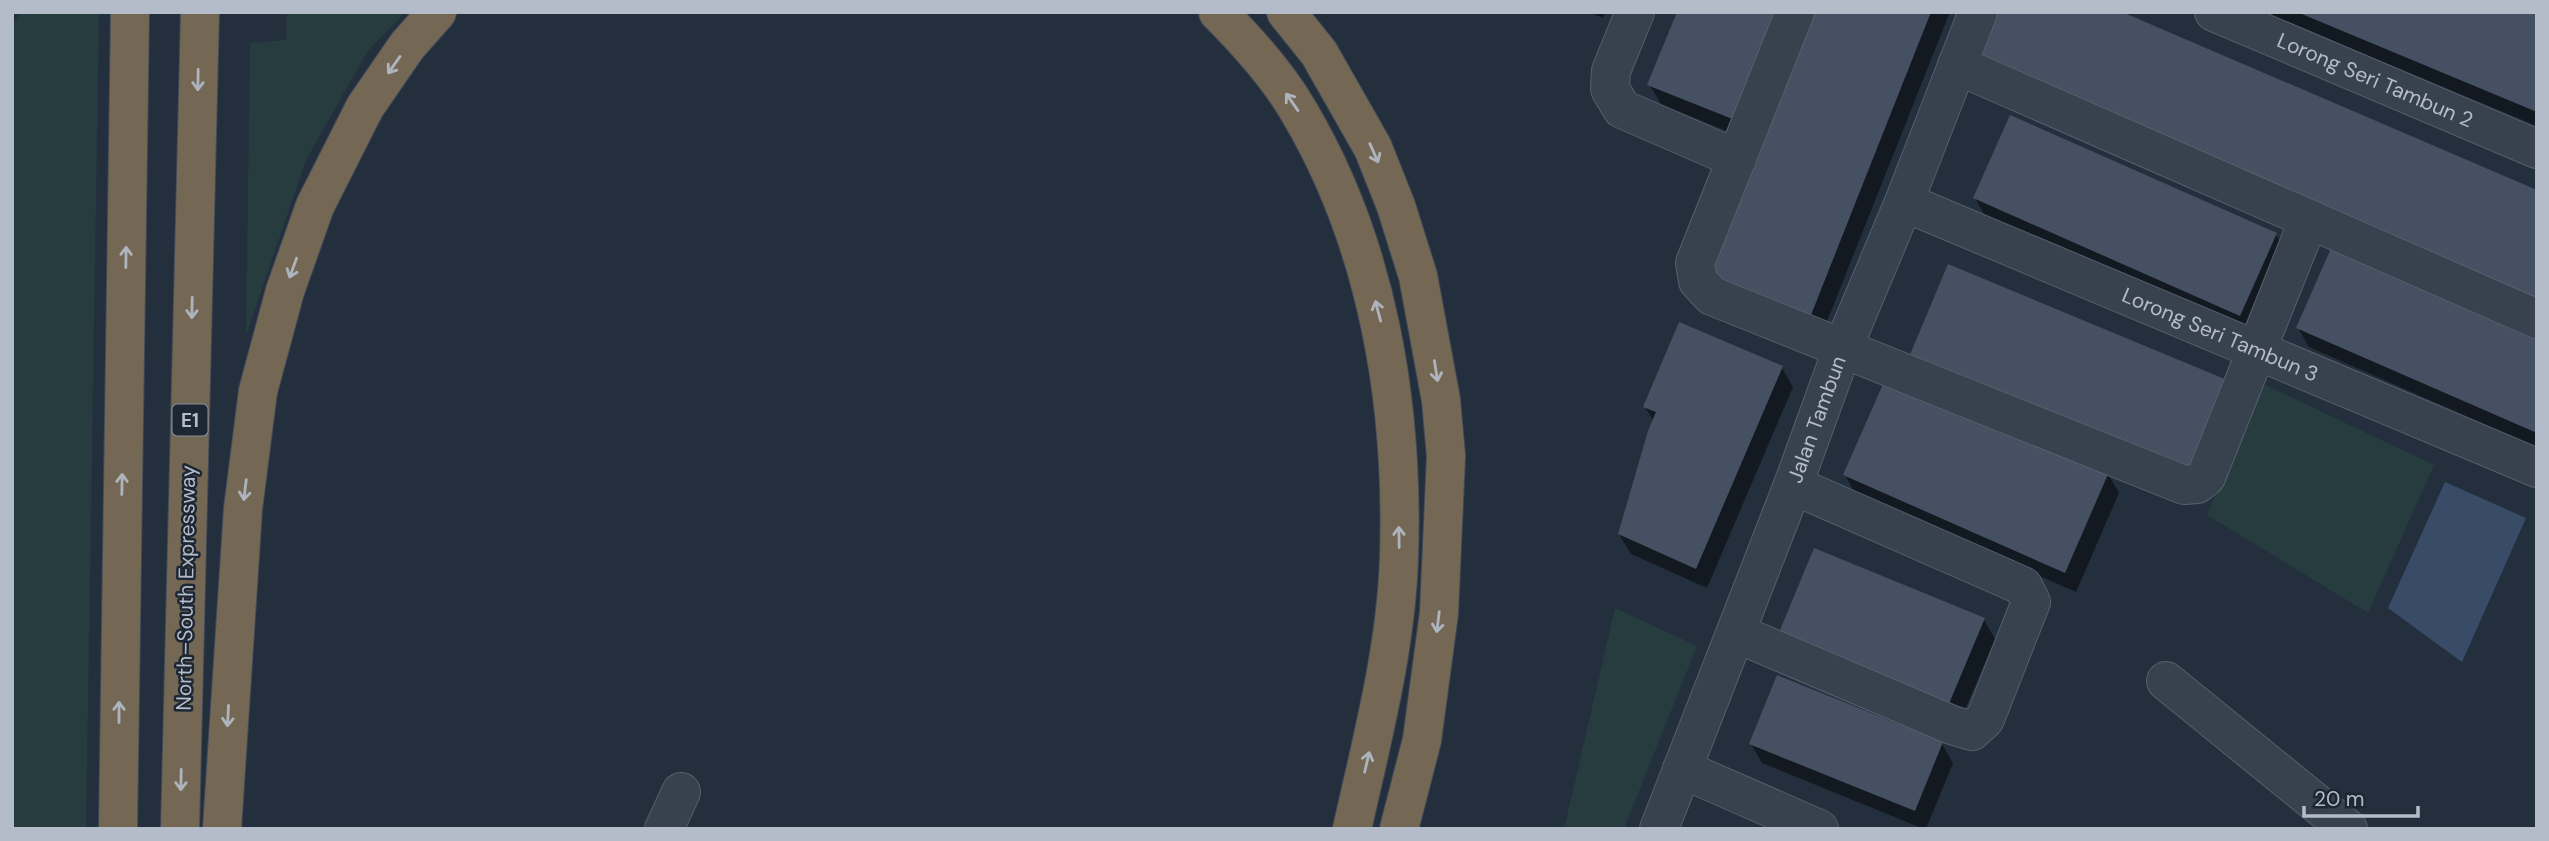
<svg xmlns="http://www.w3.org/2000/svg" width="2549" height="841" viewBox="0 0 2549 841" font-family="'DM Sans',sans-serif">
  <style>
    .green { fill: #263c3f }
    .water { fill: #394c67 }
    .shadow { fill: #0007 }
    .building { fill: #455162 }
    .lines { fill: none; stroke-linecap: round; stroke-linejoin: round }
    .minor-casing { stroke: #565f6c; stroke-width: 40 }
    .highway-casing { stroke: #434c59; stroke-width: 40 }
    .minor { stroke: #38414e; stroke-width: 38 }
    .highway { stroke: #746855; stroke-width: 38 }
    .oneway { stroke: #aeb4bd }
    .labels { text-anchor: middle; stroke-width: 5; stroke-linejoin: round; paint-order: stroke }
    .shield { fill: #1d2633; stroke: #878f9c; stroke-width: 2 }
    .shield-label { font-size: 19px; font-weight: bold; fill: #b4bcc9 }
    .street-label { font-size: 21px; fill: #b4bcc9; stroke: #1d2633 }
  </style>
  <rect width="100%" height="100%" fill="#242f3e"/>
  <!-- green -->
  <g class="green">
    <polygon points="20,12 99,12 86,829 12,829 12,27"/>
    <polygon points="287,12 406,12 367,52 306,160 246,336 250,43 286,40"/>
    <polygon points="2261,383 2434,465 2368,613 2207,515"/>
    <polygon points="1615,608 1697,646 1624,829 1564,829"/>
  </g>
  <!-- water -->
  <polygon class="water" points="2445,482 2526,518 2462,662 2388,608"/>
  <!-- shadow -->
  <g class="shadow">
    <polygon points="1588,12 1606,12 1603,18"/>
    <polygon points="1679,12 1746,139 1661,104 1649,84"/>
    <polygon points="1808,12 1950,12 1822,334 1715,292"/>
    <polygon points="2263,12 2537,12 2537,126"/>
    <polygon points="1975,198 2276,235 2287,254 2252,334 1986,218"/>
    <polygon points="2298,328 2537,338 2537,447 2309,347"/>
    <polygon points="1782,368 1793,387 1707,588 1631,554 1619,534 1654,422 1645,407"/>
    <polygon points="2108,474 2119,493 2076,592 1856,495 1845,475"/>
    <polygon points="1984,620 1995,639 1959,724 1791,655"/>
    <polygon points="1751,744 1942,744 1953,763 1926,829 1924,829 1762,763"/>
  </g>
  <!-- building -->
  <g class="building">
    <polygon points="1677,12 1779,12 1735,120 1647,85"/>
    <polygon points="1806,12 1931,12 1811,315 1702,272"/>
    <polygon points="1996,12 2122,12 2537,190 2537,307 1974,65"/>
    <polygon points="2297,12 2537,12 2537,112"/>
    <polygon points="2010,115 2277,233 2240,316 1973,198"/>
    <polygon points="2332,246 2537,336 2537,433 2296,328"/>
    <polygon points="1948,264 2227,380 2188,473 1909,357"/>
    <polygon points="1679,322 1783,366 1696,569 1618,534 1648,431 1656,412 1643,407"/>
    <polygon points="1887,375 2109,472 2065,573 1843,475"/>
    <polygon points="1814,548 1985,618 1948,706 1778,635"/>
    <polygon points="1777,675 1943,742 1915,811 1749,744"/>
  </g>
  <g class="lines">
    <defs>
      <g id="minor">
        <polyline points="1635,12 1611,71 1610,89 1622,109 1737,159"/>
        <polyline points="1795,12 1695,263 1698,281 1712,296 2184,485 2197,484 2206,477 2309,219"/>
        <path id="s1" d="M2214,12l323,137"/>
        <polyline points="1957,65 2537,319"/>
        <path id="s2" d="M1904,202l633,266"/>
        <polyline points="1736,633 1952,725 1972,731 1985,719 2031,602 2023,586 1793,485"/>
        <polyline points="2166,681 2348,829"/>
        <polyline points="1682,769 1819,829"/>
        <polyline points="664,829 681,792"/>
        <path id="s3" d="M1659,829l134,-344 49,-135 62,-148 74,-190"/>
      </g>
      <g id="highway">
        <path d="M1218,12c30,30 59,62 80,98 80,134 106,294 101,448 -3,91 -27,182 -47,271"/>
        <polyline points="1286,12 1319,53 1373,148 1396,206 1418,276 1441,400 1446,456 1439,613 1422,740 1399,829"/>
        <polyline points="118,829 130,12"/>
        <polyline points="180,829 200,12"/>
        <polyline points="222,829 243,509 258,391 285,291 315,206 365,107 407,46 437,12"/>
      </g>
    </defs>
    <!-- minor casing -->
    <use href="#minor" class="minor-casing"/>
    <!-- highway casing -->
    <use href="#highway" class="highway-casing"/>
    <!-- minor -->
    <use href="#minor" class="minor"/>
    <!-- highway -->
    <use href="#highway" class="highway"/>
  </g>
  <!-- one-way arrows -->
  <defs><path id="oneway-shaft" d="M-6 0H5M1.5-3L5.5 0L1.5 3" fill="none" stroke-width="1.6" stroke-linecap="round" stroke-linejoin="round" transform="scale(1.75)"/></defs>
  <g class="oneway">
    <use href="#oneway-shaft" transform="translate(394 65) rotate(125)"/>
    <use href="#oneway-shaft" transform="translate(198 80) rotate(91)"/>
    <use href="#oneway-shaft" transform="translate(1292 102) rotate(-125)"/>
    <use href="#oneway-shaft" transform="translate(1374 153) rotate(66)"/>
    <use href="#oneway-shaft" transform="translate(126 257) rotate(-89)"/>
    <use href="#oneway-shaft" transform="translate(293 268) rotate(110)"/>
    <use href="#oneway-shaft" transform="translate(192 308) rotate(91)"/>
    <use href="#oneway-shaft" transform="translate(1378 311) rotate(-105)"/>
    <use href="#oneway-shaft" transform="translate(1436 371) rotate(81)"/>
    <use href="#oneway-shaft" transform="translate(122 484) rotate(-89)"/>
    <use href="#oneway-shaft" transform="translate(245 490) rotate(97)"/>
    <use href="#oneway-shaft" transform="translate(1399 537) rotate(-91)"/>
    <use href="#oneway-shaft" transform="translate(1438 622) rotate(97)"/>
    <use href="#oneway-shaft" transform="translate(119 712) rotate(-90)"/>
    <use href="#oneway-shaft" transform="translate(228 716) rotate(93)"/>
    <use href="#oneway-shaft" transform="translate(1367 762) rotate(-77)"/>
    <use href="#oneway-shaft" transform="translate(181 780) rotate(91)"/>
  </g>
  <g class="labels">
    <!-- shield labels -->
    <rect class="shield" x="172.5" y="404.5" width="35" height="31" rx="5"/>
    <g class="shield-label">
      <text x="190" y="427">E1</text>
    </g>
    <!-- street labels -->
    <g class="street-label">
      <text dy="7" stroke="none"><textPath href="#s1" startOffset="175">Lorong Seri Tambun 2</textPath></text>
      <text dy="7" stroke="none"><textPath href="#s2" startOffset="343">Lorong Seri Tambun 3</textPath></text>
      <text dy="7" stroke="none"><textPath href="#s3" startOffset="439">Jalan Tambun</textPath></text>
      <text transform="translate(186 588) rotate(-89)" y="7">North–South Expressway</text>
    </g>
  </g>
  <!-- border -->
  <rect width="2549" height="841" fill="none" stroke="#b4bcc9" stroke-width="28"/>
  <!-- scale -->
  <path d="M2304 806v10h114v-10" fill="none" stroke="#b4bcc9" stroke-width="3.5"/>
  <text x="2314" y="806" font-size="21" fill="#b4bcc9" stroke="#1d2633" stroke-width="5" paint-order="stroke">20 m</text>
</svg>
